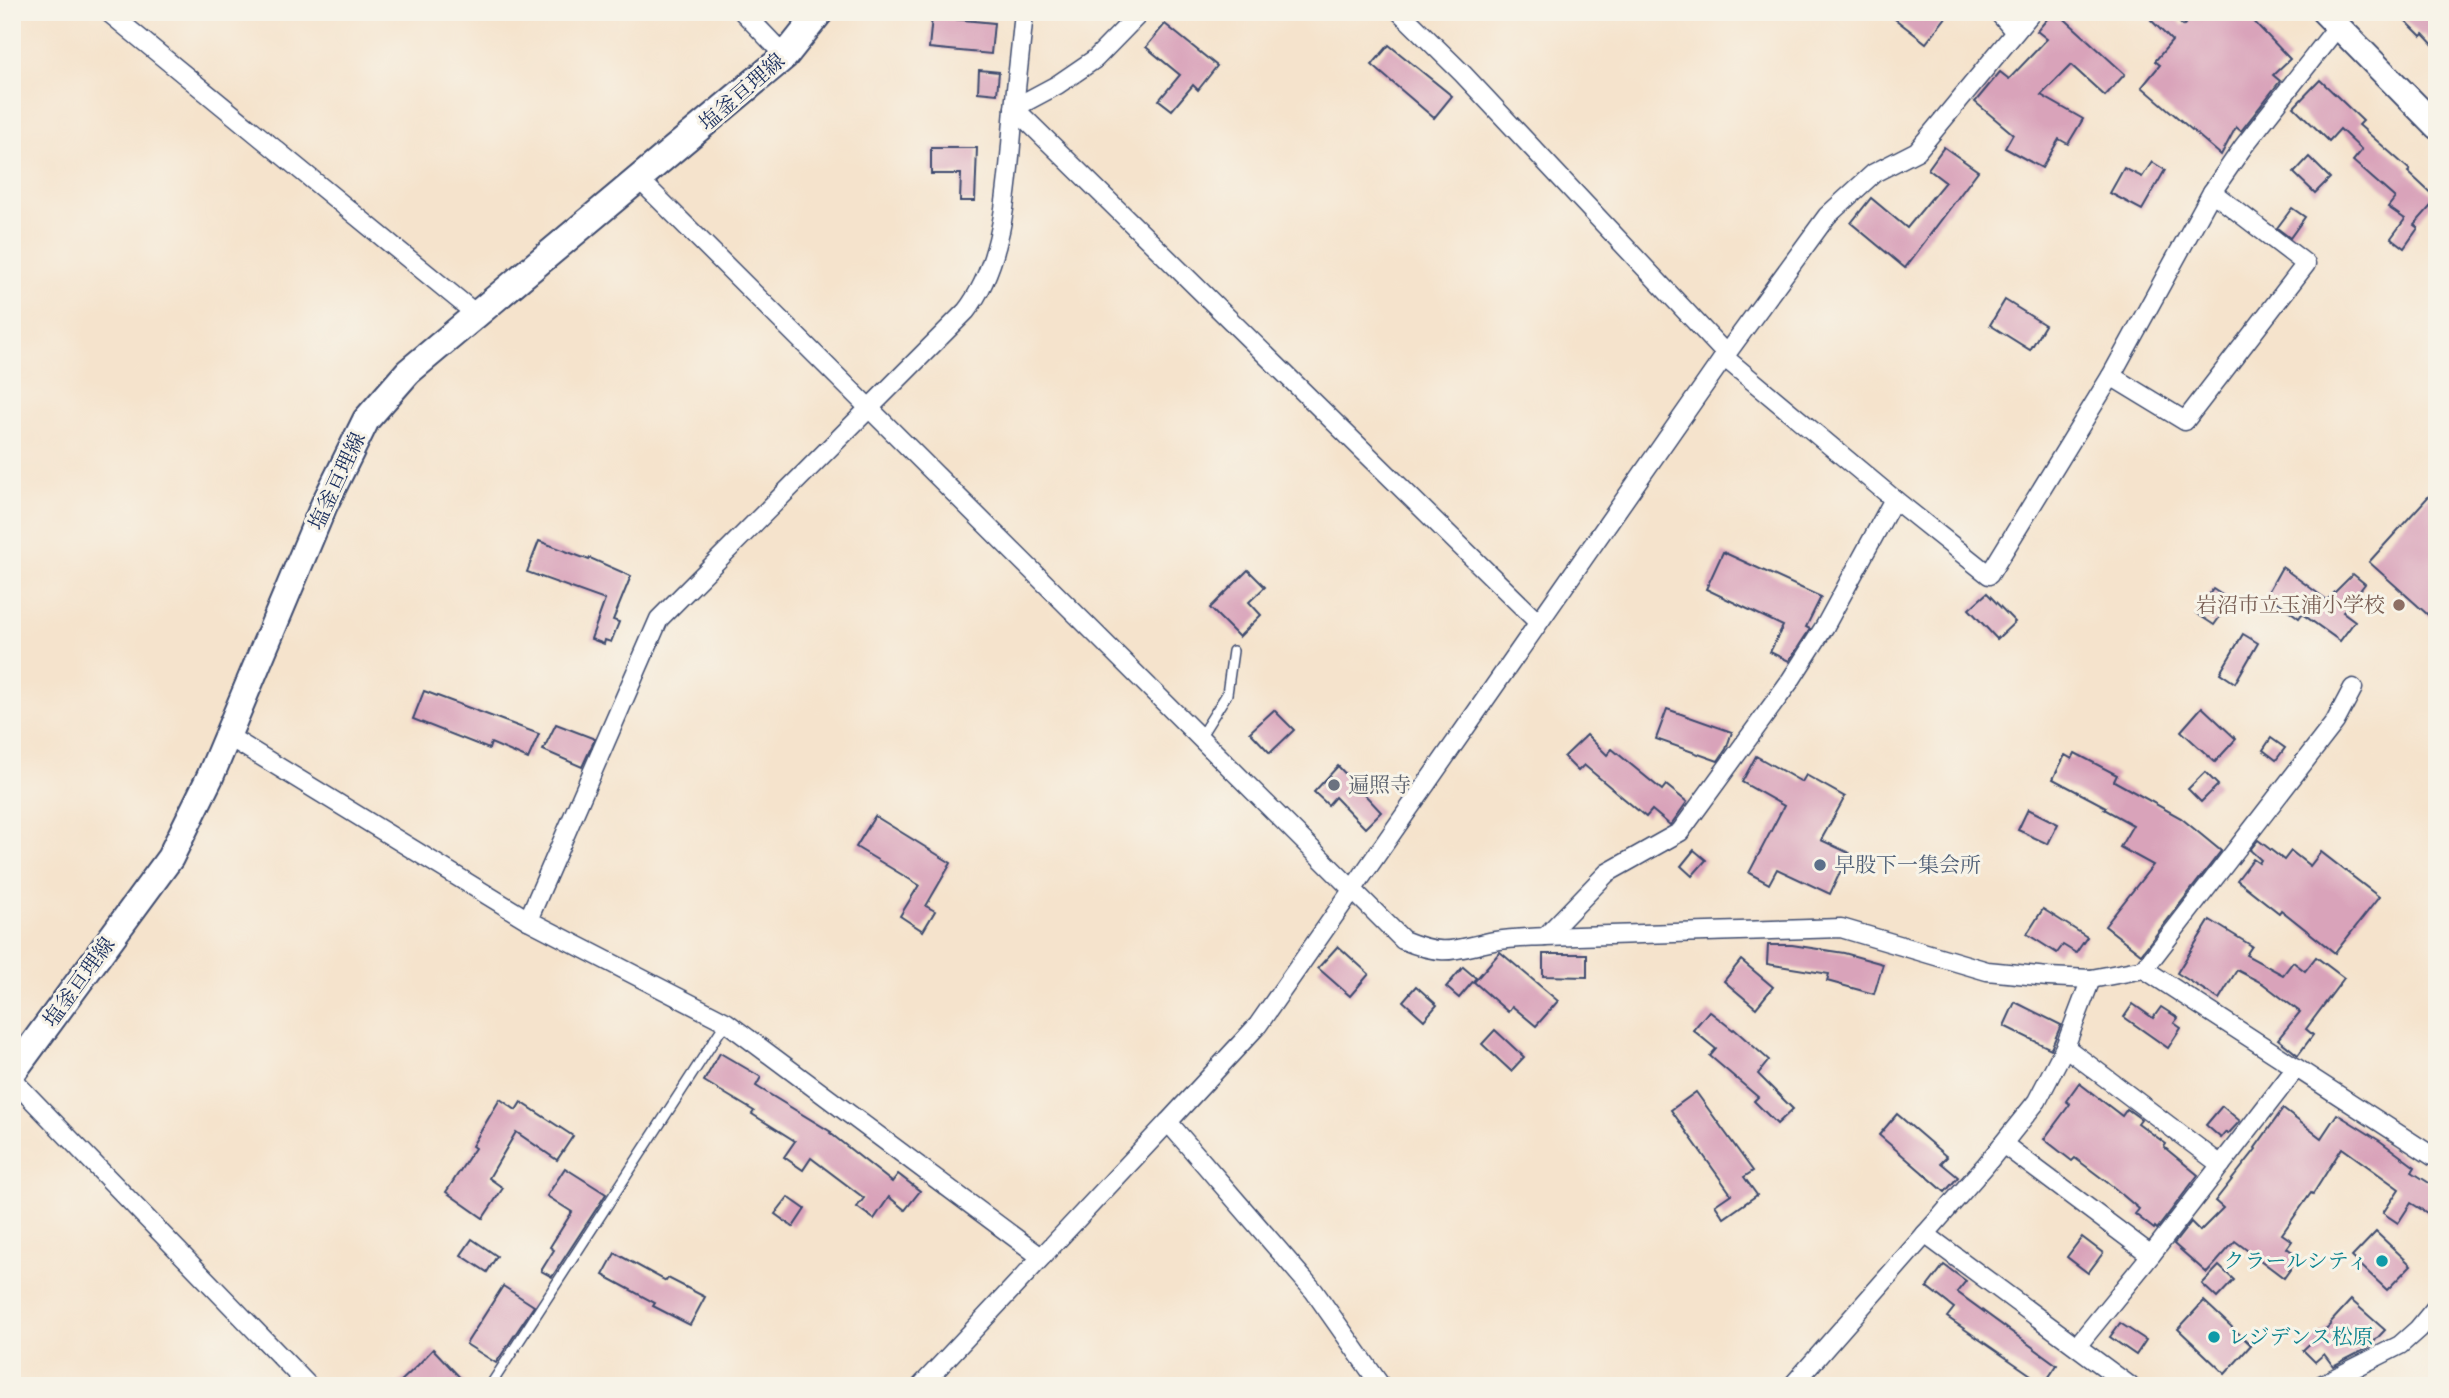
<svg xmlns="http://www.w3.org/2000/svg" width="2449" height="1398" viewBox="0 0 2449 1398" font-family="'Sorts Mill Goudy','Noto Serif JP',serif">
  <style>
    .building { fill: #d9a3ba }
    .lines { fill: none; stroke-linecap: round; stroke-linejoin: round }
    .service-casing { stroke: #3c4a6e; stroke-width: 12 }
    .minor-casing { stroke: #3c4a6e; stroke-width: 21 }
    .secondary-casing { stroke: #3c4a6e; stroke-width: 28 }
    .primary-casing { stroke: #3c4a6e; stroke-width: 30 }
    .service { stroke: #fff; stroke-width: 9 }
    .minor { stroke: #fff; stroke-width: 18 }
    .secondary { stroke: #fff; stroke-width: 24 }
    .primary { stroke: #fff; stroke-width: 26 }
    .education-dot { fill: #8d6e63; stroke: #f7f3e8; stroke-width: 2.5 }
    .worship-dot { fill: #6b7280; stroke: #f7f3e8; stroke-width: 2.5 }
    .service-dot { fill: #5c6f8a; stroke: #f7f3e8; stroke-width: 2.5 }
    .culture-dot { fill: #0f9aa8; stroke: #f7f3e8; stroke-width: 2.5 }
    .labels { text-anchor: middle; stroke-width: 6; stroke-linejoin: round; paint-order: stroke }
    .street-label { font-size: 21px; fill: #1b2f5e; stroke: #f7f3e8 }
    .education-label { font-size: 21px; fill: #785e54; stroke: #f7f3e8; text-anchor: end }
    .worship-label { font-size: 21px; fill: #5b616d; stroke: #f7f3e8; text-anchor: start }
    .service-label { font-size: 21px; fill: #4e5e75; stroke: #f7f3e8; text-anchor: start }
    .culture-label { font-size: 21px; fill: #0d838f; stroke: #f7f3e8; text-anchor: end }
  </style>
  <rect width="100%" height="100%" fill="#f7f3e8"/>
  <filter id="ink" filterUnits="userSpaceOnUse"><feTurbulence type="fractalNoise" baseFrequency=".0143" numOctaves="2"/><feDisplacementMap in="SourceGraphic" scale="14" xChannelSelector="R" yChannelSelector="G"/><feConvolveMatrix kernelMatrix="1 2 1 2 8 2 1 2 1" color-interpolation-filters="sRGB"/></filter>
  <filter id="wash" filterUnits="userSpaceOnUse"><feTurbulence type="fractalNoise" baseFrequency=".00686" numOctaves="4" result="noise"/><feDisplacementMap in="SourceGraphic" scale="28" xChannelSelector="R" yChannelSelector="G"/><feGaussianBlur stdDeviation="1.57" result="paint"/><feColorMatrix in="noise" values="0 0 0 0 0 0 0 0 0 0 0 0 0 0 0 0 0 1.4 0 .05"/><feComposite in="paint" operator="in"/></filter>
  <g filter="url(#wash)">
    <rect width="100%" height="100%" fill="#f5e3cc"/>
    <g id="blocks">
      <!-- building -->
      <g class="building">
        <polygon points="1886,12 1950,12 1926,43"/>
        <polygon points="2053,12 2057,12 2125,74 2105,96 2071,65 2041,95 2083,119 2068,144 2059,139 2042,168 2005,148 2013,134 1975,102 2000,72 2009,79 2047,39 2037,31"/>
        <polygon points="2159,12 2169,12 2183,26 2197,12 2245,12 2290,59 2273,75 2280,81 2241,131 2236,127 2221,155 2142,87 2160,65 2155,61 2172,41 2151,20"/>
        <polygon points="2397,12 2437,12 2437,49 2423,34 2421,36"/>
        <polygon points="932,17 994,23 991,54 929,48"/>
        <polygon points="1165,24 1217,66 1198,90 1193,85 1172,110 1159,100 1180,75 1146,47"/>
        <polygon points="1389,45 1452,96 1434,118 1372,65"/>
        <polygon points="979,70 999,72 997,94 978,92"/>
        <polygon points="2320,80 2363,121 2359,125 2410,170 2408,172 2437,199 2414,225 2418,228 2404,248 2391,238 2405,219 2388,207 2395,198 2353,161 2362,150 2340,129 2329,141 2294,107"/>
        <polygon points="1944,147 1978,171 1905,268 1851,223 1871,198 1907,228 1945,182 1928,169"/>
        <polygon points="931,148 977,148 975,201 960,201 961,174 931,174"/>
        <polygon points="2309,157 2330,178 2315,193 2294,173"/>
        <polygon points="2152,162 2165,170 2142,210 2110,193 2124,168 2142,177"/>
        <polygon points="2292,208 2305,217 2290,238 2277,228"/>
        <polygon points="2005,300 2045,325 2030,350 1990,325"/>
        <polygon points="2437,487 2437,623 2369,562"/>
        <polygon points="539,541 589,560 590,558 631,576 613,620 619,622 611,642 605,640 604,644 591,639 605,600 527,572"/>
        <polygon points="1723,552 1821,597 1806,627 1810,629 1789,661 1770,652 1783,626 1706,589"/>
        <polygon points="2282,567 2327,600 2353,574 2365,584 2343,612 2355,621 2340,641 2302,614 2299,618 2267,594"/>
        <polygon points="1248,570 1265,587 1249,602 1261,615 1239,637 1210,608"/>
        <polygon points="2213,589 2231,601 2214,625 2196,613"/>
        <polygon points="1987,593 2015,622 1997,639 1969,609"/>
        <polygon points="2243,634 2258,643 2235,683 2220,673"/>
        <polygon points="424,691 539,734 528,759 491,743 489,749 413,719"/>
        <polygon points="2202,707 2236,739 2215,762 2181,731"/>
        <polygon points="1667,709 1732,732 1726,749 1718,761 1656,739"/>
        <polygon points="1274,710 1294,730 1270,753 1250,732"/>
        <polygon points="556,724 595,739 582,767 543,750"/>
        <polygon points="1587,735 1607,755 1612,749 1662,790 1666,785 1687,802 1672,823 1670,825 1652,810 1646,817 1584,765 1578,771 1564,757"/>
        <polygon points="2271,738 2285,748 2276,760 2263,750"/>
        <polygon points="2075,753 2117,775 2114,781 2181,818 2221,851 2141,954 2105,926 2153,865 2120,847 2133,825 2104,809 2106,807 2053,779 2065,755 2072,759"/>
        <polygon points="1756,756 1802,782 1806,775 1845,797 1821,840 1849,853 1830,894 1777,869 1769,884 1749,873 1784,806 1742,782"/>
        <polygon points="1338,766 1381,812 1365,828 1335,797 1328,805 1314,792"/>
        <polygon points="2205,772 2218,785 2201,802 2188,789"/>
        <polygon points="2028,809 2058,824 2048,844 2018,830"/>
        <polygon points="875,816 951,863 926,906 935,911 923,931 900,916 919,885 856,847"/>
        <polygon points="2258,840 2284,860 2291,851 2310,866 2321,852 2379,897 2335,953 2281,910 2279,913 2237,880 2253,859 2259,863 2261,860 2250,850"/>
        <polygon points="1694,850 1706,860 1692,876 1681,866"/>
        <polygon points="2043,909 2087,937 2076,953 2063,945 2057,953 2027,934"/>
        <polygon points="2210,920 2252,946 2246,955 2283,975 2293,962 2305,971 2316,957 2344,978 2306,1029 2313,1035 2298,1055 2278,1039 2300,1012 2262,983 2237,970 2219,999 2177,973"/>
        <polygon points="1768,945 1792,945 1844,953 1883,964 1874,994 1827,981 1829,974 1767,964"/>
        <polygon points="1338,946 1369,974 1350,996 1318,968"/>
        <polygon points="1500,952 1558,1001 1536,1026 1512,1006 1508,1012 1474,982"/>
        <polygon points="1543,954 1587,954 1587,977 1543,976"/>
        <polygon points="1741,960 1773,987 1756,1008 1724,981"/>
        <polygon points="1463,967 1476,978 1459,998 1446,987"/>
        <polygon points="1416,986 1437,1005 1424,1020 1403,1001"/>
        <polygon points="2015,1002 2061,1025 2051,1049 2004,1026"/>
        <polygon points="2133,1004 2153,1018 2161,1007 2178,1018 2174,1023 2181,1028 2168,1048 2124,1017"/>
        <polygon points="1709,1011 1733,1030 1734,1029 1769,1060 1758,1074 1793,1109 1777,1124 1754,1101 1758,1097 1710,1056 1716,1049 1693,1030"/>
        <polygon points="1495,1030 1524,1057 1511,1071 1482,1044"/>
        <polygon points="720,1053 761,1077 756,1086 831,1132 830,1133 892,1182 898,1174 920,1191 905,1210 889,1197 874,1219 857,1207 864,1198 811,1158 803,1170 784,1157 795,1141 752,1114 754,1111 704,1081"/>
        <polygon points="2079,1083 2122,1116 2127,1109 2141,1119 2138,1123 2166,1144 2164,1147 2198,1175 2157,1229 2155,1227 2154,1229 2135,1214 2139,1209 2112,1186 2075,1158 2072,1161 2044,1139 2070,1104 2066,1101"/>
        <polygon points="1696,1092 1753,1171 1744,1177 1757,1195 1724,1218 1715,1205 1731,1194 1671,1110"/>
        <polygon points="500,1099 516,1110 521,1102 573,1136 557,1160 516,1132 489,1178 503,1188 483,1218 446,1192 475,1148 472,1146"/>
        <polygon points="2222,1106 2240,1121 2228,1134 2226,1132 2221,1138 2206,1125"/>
        <polygon points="2283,1109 2321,1138 2337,1114 2380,1141 2415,1167 2412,1172 2437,1188 2437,1219 2411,1203 2398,1223 2383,1213 2399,1189 2342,1148 2313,1194 2311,1193 2282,1234 2292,1241 2287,1248 2299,1257 2284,1278 2235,1241 2207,1273 2174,1244 2191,1222 2200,1231 2223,1208 2215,1201 2256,1149 2255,1148"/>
        <polygon points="1897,1114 1947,1157 1941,1163 1958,1177 1945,1192 1879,1135"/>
        <polygon points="565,1168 606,1194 552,1277 541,1271 554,1250 550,1247 572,1212 547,1196"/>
        <polygon points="788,1197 805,1209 793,1227 775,1214"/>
        <polygon points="2376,1232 2411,1265 2387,1290 2352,1257"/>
        <polygon points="2082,1237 2103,1253 2088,1273 2067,1257"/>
        <polygon points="472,1239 497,1256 487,1272 461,1255"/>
        <polygon points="615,1253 666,1281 668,1278 705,1297 690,1325 653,1306 655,1303 603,1275"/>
        <polygon points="1944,1265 1966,1281 1957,1292 2057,1365 2044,1384 1947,1317 1954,1308 1927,1287"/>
        <polygon points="2219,1266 2234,1280 2217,1298 2202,1284"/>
        <polygon points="503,1286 534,1306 496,1363 466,1344"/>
        <polygon points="2351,1300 2385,1330 2368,1348 2333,1366 2324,1354 2315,1362 2303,1350 2331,1324 2330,1323"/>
        <polygon points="2204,1301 2251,1345 2225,1374 2178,1329"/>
        <polygon points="2120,1323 2146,1340 2136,1355 2110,1337"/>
        <polygon points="433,1349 468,1386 396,1386 418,1365"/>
      </g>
    </g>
  </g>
  <g filter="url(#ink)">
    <use href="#blocks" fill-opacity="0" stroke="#3c4a6e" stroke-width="2"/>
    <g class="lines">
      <defs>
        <g id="service">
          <polyline points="1200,737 1227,694 1233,651"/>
          <polyline points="490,1386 726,1022"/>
        </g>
        <g id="minor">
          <polyline points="108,12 476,314"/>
          <polyline points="743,12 785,56"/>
          <polyline points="1141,12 1095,59 1057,85 1014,108 1538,622"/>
          <polyline points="1400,12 1463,74 1724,352 1724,357 1894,499 1989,575 2111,376 2212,192 2243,147 2338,26"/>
          <polyline points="1998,12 2015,32"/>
          <path d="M639,179l764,761c42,17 49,10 91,1 17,-3 34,-3 51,-4l296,-9 146,43 61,6 43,2 53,-10 191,-247 18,-34"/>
          <polyline points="2111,376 2185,421 2306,264 2212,192"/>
          <polyline points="228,736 528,920 726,1022 1041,1257"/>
          <path d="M528,920l131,-301 307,-308c41,-52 42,-137 48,-202 3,-32 7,-64 10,-97"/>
          <polyline points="1545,937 1607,873 1680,832 1790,681 1825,626 1894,499"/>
          <polyline points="2144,969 2437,1159"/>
          <polyline points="2065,1047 2221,1165"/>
          <polyline points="12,1079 309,1386"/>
          <polyline points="2003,1144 2151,1255"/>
          <polyline points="1925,1234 2130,1386"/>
          <polyline points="2077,1346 2151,1255 2296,1068"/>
          <polyline points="921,1386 1168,1122"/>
          <polyline points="1381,1386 1314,1291 1168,1122 1258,1025 1724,357 1827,216 1874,173 1917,151 2032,12"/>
          <polyline points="1792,1386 1985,1166 2037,1101 2065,1047 2091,979"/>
          <polyline points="2319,1386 2400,1345 2418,1329 2437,1306"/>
        </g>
        <polyline id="secondary" points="2324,12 2437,127"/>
        <polyline id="primary" points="12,1073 170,858 210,777 324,505 366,420 408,372 785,56 820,12"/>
      </defs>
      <!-- service casing -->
      <use href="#service" class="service-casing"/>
      <!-- minor casing -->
      <use href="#minor" class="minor-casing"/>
      <!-- secondary casing -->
      <use href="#secondary" class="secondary-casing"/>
      <!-- primary casing -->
      <use href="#primary" class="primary-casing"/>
      <!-- service -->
      <use href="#service" class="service"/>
      <!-- minor -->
      <use href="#minor" class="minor"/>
      <!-- secondary -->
      <use href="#secondary" class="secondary"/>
      <!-- primary -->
      <use href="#primary" class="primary"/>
    </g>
  </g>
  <!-- markers -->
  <circle class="education-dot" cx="2399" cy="605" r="7"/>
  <circle class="worship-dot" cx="1334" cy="785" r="7"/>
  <circle class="service-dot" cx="1820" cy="865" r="7"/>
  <g class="culture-dot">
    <circle cx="2382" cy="1261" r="7"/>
    <circle cx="2214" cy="1337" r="7"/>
  </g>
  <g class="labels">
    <!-- street labels -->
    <g class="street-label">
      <text transform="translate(742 92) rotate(-41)" y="7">塩釜亘理線</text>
      <text transform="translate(337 481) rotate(-65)" y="7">塩釜亘理線</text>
      <text transform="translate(79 982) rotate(-54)" y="7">塩釜亘理線</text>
    </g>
    <!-- education labels -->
    <g class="education-label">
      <text x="2385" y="612">岩沼市立玉浦小学校</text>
    </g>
    <!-- worship labels -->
    <g class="worship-label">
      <text x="1348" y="792">遍照寺</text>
    </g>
    <!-- service labels -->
    <g class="service-label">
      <text x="1834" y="872">早股下一集会所</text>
    </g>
    <!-- culture labels -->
    <g class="culture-label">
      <text x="2368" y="1268">クラールシティ</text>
      <text x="2228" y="1344" text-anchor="start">レジデンス松原</text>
    </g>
  </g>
  <!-- margin -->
  <rect width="2449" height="1398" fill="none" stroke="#f7f3e8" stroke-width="42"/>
</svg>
